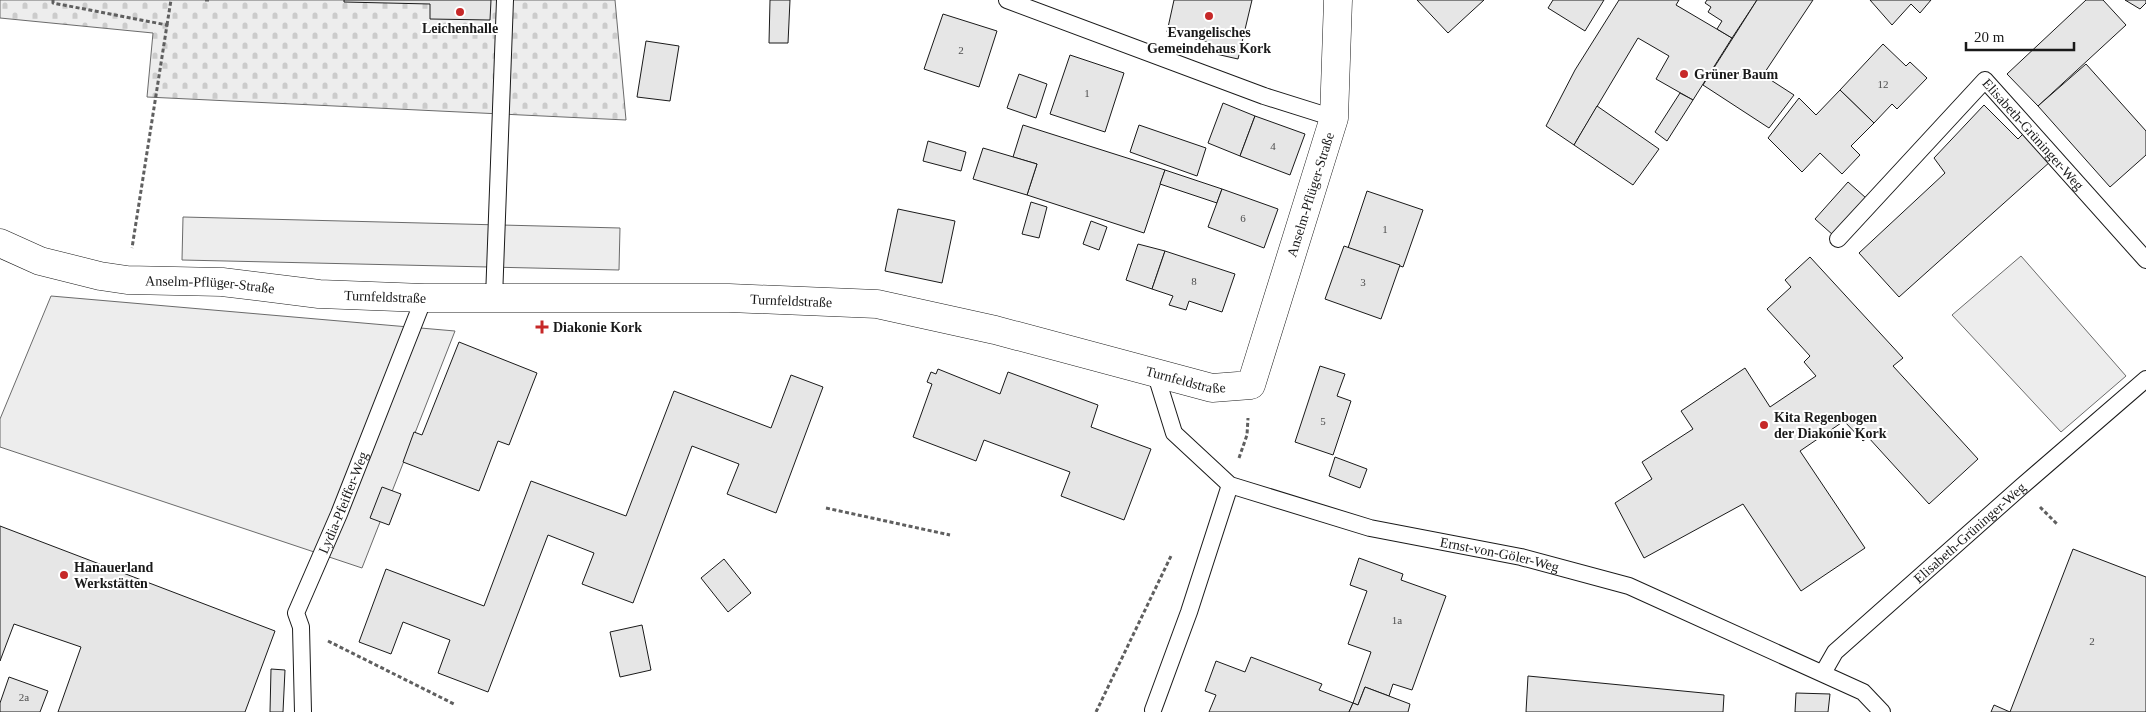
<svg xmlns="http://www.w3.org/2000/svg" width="2146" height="712" viewBox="0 0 2146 712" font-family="Georgia,serif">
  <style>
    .built { fill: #ededed; stroke: #6a6a6a }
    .cemetery { fill: url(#cemetery-stones); stroke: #6a6a6a }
    .building { fill: #e6e6e6; stroke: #1a1a1a }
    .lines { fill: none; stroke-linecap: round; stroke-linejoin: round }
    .lane-casing { stroke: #1a1a1a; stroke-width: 18 }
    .street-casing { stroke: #1a1a1a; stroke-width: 29 }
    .path { stroke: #5f5f5f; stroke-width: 3; stroke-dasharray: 4 2.5; stroke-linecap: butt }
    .lane { stroke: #fff; stroke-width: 16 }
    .street { stroke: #fff; stroke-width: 28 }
    .poi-dot { fill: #c62828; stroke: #fff; stroke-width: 2 }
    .labels { text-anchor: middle; stroke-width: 4; stroke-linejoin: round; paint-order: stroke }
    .number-label { font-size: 11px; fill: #4d4d4d }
    .poi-label { font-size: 14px; font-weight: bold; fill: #1a1a1a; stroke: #fff; text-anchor: start }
    .street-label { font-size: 14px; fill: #1a1a1a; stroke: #fff }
  </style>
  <defs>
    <pattern id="cemetery-stones" width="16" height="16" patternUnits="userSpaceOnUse" patternTransform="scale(1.25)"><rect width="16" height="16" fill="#ededed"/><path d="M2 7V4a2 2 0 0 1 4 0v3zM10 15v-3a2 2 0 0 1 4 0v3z" fill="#cbcbcb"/></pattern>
  </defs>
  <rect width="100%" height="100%" fill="#fff"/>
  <!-- built -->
  <g class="built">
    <polygon points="183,217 620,228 619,270 182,260"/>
    <polygon points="2021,256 2126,376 2061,432 1952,315"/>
    <polygon points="51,296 455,331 362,568 0,447 0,419"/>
  </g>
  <!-- cemetery -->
  <polygon class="cemetery" points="0,0 615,0 626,120 147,97 153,33 0,18"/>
  <!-- building -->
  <g class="building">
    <polygon points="344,0 491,0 490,20 430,19 430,4 344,2"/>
    <polygon points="770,0 790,0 788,43 769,43"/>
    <polygon points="1174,0 1252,0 1238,59 1207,52 1209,42 1167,32"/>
    <polygon points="1417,0 1484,0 1448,33"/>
    <polygon points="1553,0 1604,0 1585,31 1548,8"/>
    <polygon points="1619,0 1679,0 1676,5 1732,38 1693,100 1656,79 1669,56 1638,38 1574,145 1546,126 1575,70"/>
    <polygon points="1707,0 1757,0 1732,38 1717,29 1722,21 1708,12 1711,7 1705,3"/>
    <polygon points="1757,0 1813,0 1763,75 1794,95 1769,128 1703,85"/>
    <polygon points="1870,0 1931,0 1920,13 1911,4 1892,25"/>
    <polygon points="2086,0 2103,0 2126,25 2038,106 2007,74"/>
    <polygon points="2125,0 2146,0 2146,3 2140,9"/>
    <polygon points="943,14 997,31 979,87 924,69"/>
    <polygon points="646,41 679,46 670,101 637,97"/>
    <polygon points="1883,44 1906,66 1910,62 1927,78 1897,109 1892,104 1874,123 1840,90"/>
    <polygon points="1070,55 1124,73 1105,132 1050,114"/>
    <polygon points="2086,64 2146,131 2146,155 2110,187 2038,106"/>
    <polygon points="1019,74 1047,84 1036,118 1007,108"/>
    <polygon points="1840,90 1874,123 1851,146 1860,155 1842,174 1820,153 1802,172 1768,138 1799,98 1816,115"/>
    <polygon points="1680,93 1693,100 1667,141 1655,132"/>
    <polygon points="1223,103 1255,116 1240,156 1208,143"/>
    <polygon points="1984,105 2018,139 2025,132 2051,161 1899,297 1859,253 1945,173 1934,158"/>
    <polygon points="1597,106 1659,149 1633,185 1574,145"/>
    <polygon points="1255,116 1305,134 1290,175 1240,156"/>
    <polygon points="1023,125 1165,170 1144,233 1027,195 1037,164 1013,157"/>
    <polygon points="1139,125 1206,148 1197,176 1130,152"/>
    <polygon points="928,141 966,152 961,171 923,161"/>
    <polygon points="983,148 1037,164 1027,195 973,179"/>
    <polygon points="1165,170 1222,189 1217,203 1160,184"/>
    <polygon points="1848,182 1866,198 1833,235 1815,219"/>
    <polygon points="1222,189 1278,209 1264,248 1208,227"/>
    <polygon points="1367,191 1423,210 1403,267 1348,248"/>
    <polygon points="1031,202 1047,207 1039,238 1022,234"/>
    <polygon points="898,209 955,221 942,283 885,271"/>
    <polygon points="1091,221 1107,227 1099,250 1083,244"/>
    <polygon points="1138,244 1165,251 1152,289 1126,280"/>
    <polygon points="1344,246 1400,265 1381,319 1325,299"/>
    <polygon points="1165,251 1235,274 1222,312 1189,301 1186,310 1169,305 1173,296 1152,289"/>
    <polygon points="1810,257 1903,358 1893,366 1978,459 1929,504 1868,437 1863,441 1844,421 1800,451 1865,548 1801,591 1743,504 1644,558 1615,503 1652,479 1642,462 1693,429 1681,411 1745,368 1770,407 1816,376 1804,362 1810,356 1767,309 1791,287 1785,280"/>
    <polygon points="459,342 537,373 509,445 498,441 479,491 403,462 414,432 422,435"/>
    <polygon points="1320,366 1345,374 1337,396 1351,401 1333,455 1295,442"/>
    <polygon points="938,369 1000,394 1008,372 1098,405 1091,427 1151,449 1124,520 1061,496 1070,472 984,440 976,461 913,437 932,384 927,382 931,372 936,374"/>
    <polygon points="791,375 823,387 776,513 727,494 739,464 692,446 633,603 582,584 594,553 548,535 488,692 438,673 450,640 403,622 391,654 359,642 386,569 484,606 531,481 626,516 674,391 771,428"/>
    <polygon points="1335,457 1367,469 1360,488 1329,476"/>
    <polygon points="382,487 401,494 389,525 370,518"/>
    <polygon points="0,526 275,631 245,712 58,712 81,647 14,624 0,661"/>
    <polygon points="2073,549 2146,577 2146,712 1991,712 1994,705 2010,712"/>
    <polygon points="1359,558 1403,574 1401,580 1446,596 1412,690 1393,684 1389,696 1365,687 1358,705 1353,703 1371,652 1348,644 1367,591 1350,585"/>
    <polygon points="724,559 751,593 728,612 701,578"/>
    <polygon points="642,625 651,670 620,677 610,632"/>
    <polygon points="1251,657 1322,684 1319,690 1353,703 1349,712 1209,712 1216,695 1205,691 1216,661 1245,672"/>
    <polygon points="271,669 285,670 283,712 270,712"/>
    <polygon points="1528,676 1724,695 1723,712 1526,712"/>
    <polygon points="9,677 48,691 40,712 0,712 0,703"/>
    <polygon points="1365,687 1410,704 1408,712 1349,712 1353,703 1358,705"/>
    <polygon points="1796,693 1830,694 1828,712 1795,712"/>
  </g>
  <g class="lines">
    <defs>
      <g id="lane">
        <polyline points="1007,0 1264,96 1334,118"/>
        <path id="s1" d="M1838,239l147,-159 161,180"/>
        <polyline points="494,298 505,0"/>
        <path id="s2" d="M1155,372l19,61 56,52 140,43 151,29 108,29 234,106 19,20"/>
        <path id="s3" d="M1823,673l12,-21 186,-165 125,-108"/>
        <polyline points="1153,710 1189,612 1230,485"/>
        <path id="s4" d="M303,712l-2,-85 -5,-14 43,-99 85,-216"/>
      </g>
      <g id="street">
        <path id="s5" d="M0,243l40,18 60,15 27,4 95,2 97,12 105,4h305l148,6 118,26 217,58 39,-3 83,-267 4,-118"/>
      </g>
    </defs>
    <!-- lane casing -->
    <use href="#lane" class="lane-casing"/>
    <!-- street casing -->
    <use href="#street" class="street-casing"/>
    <!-- path -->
    <g class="path">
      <polyline points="53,0 53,3 167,25 132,248"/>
      <polyline points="205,0 209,0"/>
      <polyline points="167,25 171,0"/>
      <polyline points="1239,458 1247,435 1248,418"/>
      <polyline points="2040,507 2057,524"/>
      <polyline points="826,508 950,535"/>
      <polyline points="328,641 454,704"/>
      <polyline points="1096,712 1171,556"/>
    </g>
    <!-- lane -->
    <use href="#lane" class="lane"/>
    <!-- street -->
    <use href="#street" class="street"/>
  </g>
  <!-- markers -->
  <g class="poi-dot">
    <circle cx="460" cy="12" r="5"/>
    <circle cx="1209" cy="16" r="5"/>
    <circle cx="1684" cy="74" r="5"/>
    <path d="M539.5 319.5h5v5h5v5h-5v5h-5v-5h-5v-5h5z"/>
    <circle cx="1764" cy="425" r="5"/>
    <circle cx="64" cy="575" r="5"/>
  </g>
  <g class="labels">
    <!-- number labels -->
    <g class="number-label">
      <text x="961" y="54">2</text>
      <text x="1883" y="88">12</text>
      <text x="1087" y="97">1</text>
      <text x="1273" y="150">4</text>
      <text x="1243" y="222">6</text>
      <text x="1385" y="233">1</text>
      <text x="1194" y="285">8</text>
      <text x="1363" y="286">3</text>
      <text x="1323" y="425">5</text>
      <text x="1397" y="624">1a</text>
      <text x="2092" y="645">2</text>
      <text x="24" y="701">2a</text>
    </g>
    <!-- poi labels -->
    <g class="poi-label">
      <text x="460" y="33" text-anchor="middle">Leichenhalle</text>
      <text x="1209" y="37" text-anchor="middle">Evangelisches<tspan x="1209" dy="16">Gemeindehaus Kork</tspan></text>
      <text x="1694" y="79">Grüner Baum</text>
      <text x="553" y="332">Diakonie Kork</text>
      <text x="1774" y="422">Kita Regenbogen<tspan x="1774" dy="16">der Diakonie Kork</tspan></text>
      <text x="74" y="572">Hanauerland<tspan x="74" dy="16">Werkstätten</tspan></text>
    </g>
    <!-- street labels -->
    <g class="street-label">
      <text dy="5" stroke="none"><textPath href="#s1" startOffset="289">Elisabeth-Grüninger-Weg</textPath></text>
      <text dy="5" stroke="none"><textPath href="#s5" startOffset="1468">Anselm-Pflüger-Straße</textPath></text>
      <text dy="5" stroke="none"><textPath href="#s5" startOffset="216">Anselm-Pflüger-Straße</textPath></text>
      <text dy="5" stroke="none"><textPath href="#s5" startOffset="392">Turnfeldstraße</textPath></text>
      <text dy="5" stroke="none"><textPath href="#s5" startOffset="798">Turnfeldstraße</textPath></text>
      <text dy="5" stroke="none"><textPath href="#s5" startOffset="1202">Turnfeldstraße</textPath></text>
      <text dy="5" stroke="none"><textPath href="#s4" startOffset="220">Lydia-Pfeiffer-Weg</textPath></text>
      <text dy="5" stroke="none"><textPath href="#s3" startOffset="204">Elisabeth-Grüninger-Weg</textPath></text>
      <text dy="5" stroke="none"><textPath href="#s2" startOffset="419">Ernst-von-Göler-Weg</textPath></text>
    </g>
  </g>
  <!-- scale -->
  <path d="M1966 42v8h108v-8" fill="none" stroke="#1a1a1a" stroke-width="2.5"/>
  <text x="1974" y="42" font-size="15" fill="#1a1a1a" stroke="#ffffff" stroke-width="4" paint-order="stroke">20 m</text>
</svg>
